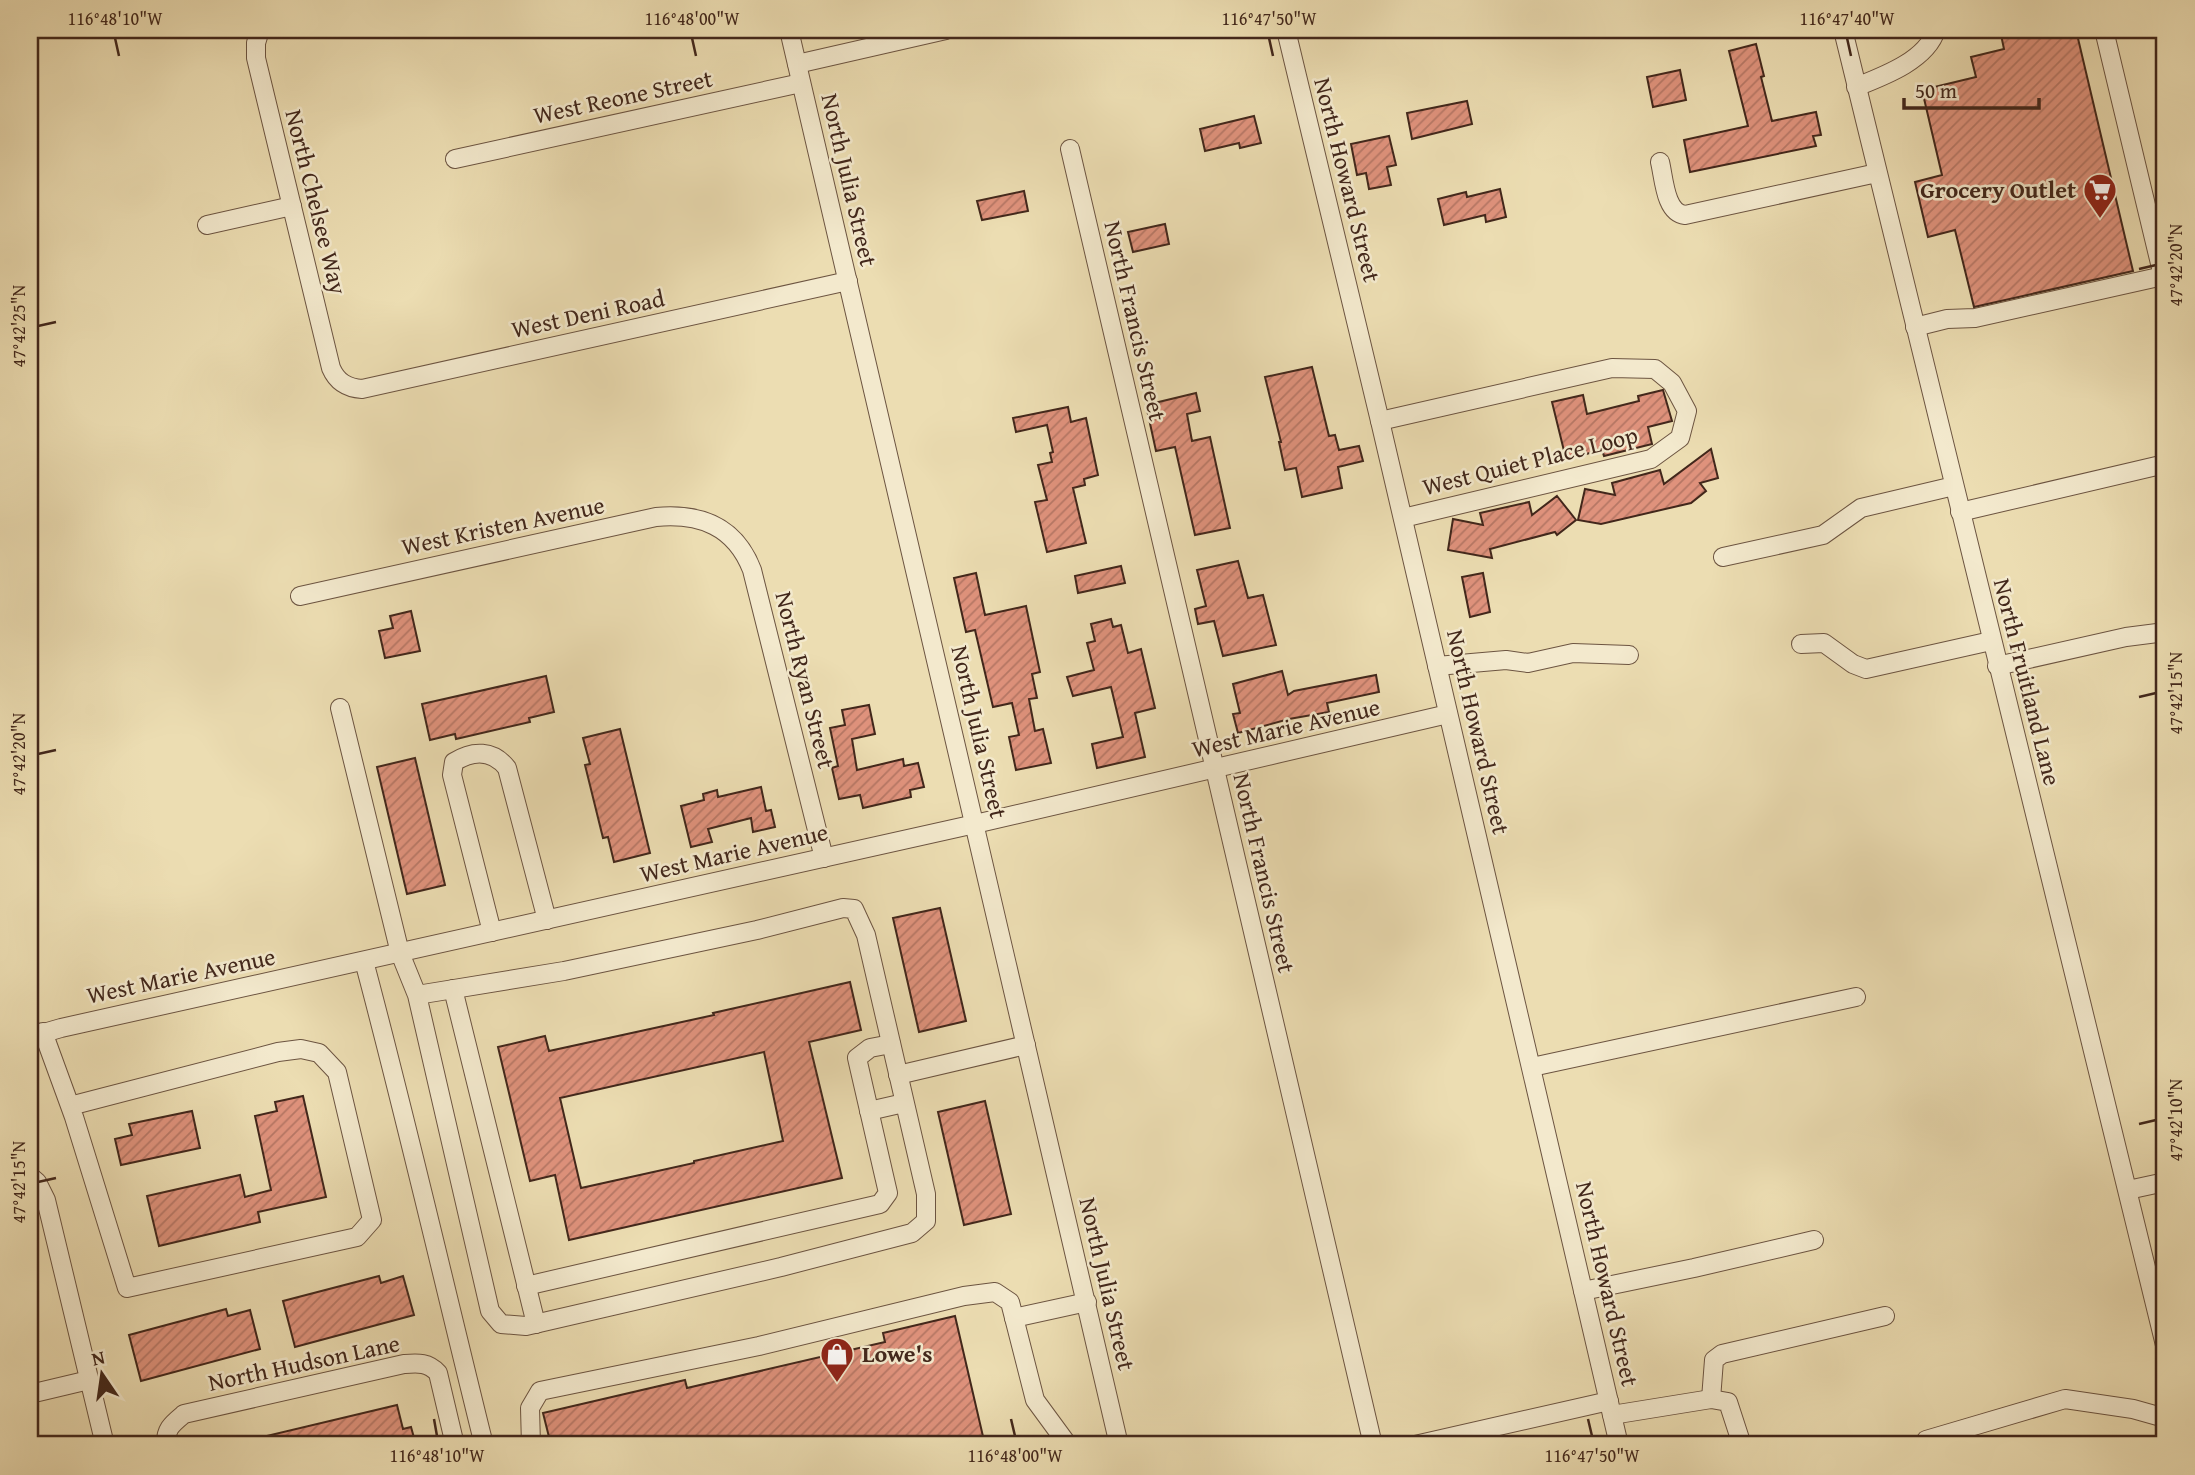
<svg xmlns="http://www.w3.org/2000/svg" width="2195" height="1475" viewBox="0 0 2195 1475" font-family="'Gentium Book Plus',serif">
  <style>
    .building { fill: url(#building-hatch); stroke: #42271b; stroke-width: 2; fill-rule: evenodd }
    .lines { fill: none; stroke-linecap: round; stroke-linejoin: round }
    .minor-casing { stroke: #6c5441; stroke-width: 20 }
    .minor { stroke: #f3e9cd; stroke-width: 18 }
    .ticks { fill: none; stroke: #42271b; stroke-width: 2.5 }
    .labels { text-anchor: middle; stroke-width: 5; stroke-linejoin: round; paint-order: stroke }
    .street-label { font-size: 24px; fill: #42271b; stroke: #f3e9cd }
    .poi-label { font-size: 24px; font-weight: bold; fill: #42271b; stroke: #f3e9cd; text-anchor: end }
    .neatline { fill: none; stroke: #42271b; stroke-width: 2.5 }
    .ticks-label { font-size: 18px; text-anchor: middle; fill: #42271b }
  </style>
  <defs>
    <pattern id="building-hatch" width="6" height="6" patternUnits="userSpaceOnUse" patternTransform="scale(1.75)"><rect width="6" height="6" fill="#df927c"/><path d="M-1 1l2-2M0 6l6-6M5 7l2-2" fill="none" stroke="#b67765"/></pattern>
  </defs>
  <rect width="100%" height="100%" fill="#ecddb2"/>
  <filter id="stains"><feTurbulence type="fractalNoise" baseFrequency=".00286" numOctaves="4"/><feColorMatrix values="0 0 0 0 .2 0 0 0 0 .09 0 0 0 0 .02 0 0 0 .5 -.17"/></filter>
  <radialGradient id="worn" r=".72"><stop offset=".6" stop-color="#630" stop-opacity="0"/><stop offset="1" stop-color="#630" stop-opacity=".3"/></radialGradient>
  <!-- building -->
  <g class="building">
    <polygon points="2000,30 2076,30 2133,271 1974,307 1955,230 1928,237 1915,182 1942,175 1922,90 1976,77 1971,57 2004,49"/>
    <polygon points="1756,44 1764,76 1761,77 1772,121 1816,112 1821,135 1813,136 1816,146 1690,172 1684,140 1748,126 1729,51"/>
    <polygon points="1680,70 1686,100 1653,107 1647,77"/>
    <polygon points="1467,101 1472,124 1412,139 1407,113"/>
    <polygon points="1254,116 1261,143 1240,148 1239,143 1205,151 1200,129"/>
    <polygon points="1389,136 1396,165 1387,167 1391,185 1369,189 1366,173 1357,175 1351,144"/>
    <polygon points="1500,189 1506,217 1486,222 1485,215 1444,225 1438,199 1466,192 1467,197"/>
    <polygon points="1024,191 1028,211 982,220 977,201"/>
    <polygon points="1165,224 1169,244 1133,252 1128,232"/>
    <polygon points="1312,367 1329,436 1335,435 1339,450 1359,446 1363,461 1338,467 1342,488 1302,497 1296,468 1285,470 1279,442 1281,442 1265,377"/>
    <polygon points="1663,390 1672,421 1648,427 1652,444 1604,456 1602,450 1566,459 1552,402 1583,395 1587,414 1639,401 1638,396"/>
    <polygon points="1196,393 1200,411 1187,414 1192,441 1210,437 1230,528 1195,535 1175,447 1156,451 1146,405"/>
    <polygon points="1068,407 1071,422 1086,418 1098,475 1084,479 1085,485 1073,488 1086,543 1047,552 1035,502 1047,500 1038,465 1052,462 1050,453 1053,452 1047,425 1016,432 1013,418"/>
    <polygon points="1711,449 1718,478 1700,483 1706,491 1691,503 1601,524 1578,520 1585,489 1615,495 1612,483 1660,470 1664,484"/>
    <polygon points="1557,496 1576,520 1557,535 1555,532 1490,549 1492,558 1448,550 1453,519 1483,525 1480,513 1529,502 1532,515"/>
    <polygon points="1238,561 1248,598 1263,595 1276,645 1223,656 1214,621 1198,624 1195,609 1206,606 1197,570"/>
    <polygon points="1121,566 1125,583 1078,593 1075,576"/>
    <polygon points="976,573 985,615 1026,606 1040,672 1032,674 1037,698 1029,699 1035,731 1043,729 1051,763 1016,770 1009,737 1019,735 1012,703 993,707 975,630 966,632 954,578"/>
    <polygon points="1483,573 1490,612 1470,617 1462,577"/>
    <polygon points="411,611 420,651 385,658 379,631 393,628 390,616"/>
    <polygon points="1111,619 1113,627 1121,625 1128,653 1141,649 1155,708 1135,713 1145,757 1097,768 1092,744 1123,737 1111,687 1073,696 1067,677 1094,670 1087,643 1095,641 1091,624"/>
    <polygon points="1282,671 1288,695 1294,691 1376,675 1379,692 1327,703 1329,712 1289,719 1238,733 1233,714 1240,713 1233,684"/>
    <polygon points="546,676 554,712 529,718 530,722 456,739 455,734 430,740 422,704"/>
    <polygon points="869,705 875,734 852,739 857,770 903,759 904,766 918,763 924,787 910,790 911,797 863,808 860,795 839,799 832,768 838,766 830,728 845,725 842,710"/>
    <polygon points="620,729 650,853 614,862 608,837 603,838 585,765 590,764 583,738"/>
    <polygon points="415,758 445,885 407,894 377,767"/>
    <polygon points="761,787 766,811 771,810 775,827 753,832 751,818 708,829 712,842 691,847 681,806 704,800 703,794 717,790 718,797"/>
    <polygon points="940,908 966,1021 919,1032 893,918"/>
    <path d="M850,982l11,48 -52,12 33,136 -273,62 -14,-65 -25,6 -32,-134 47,-11 4,15 165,-36 -1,-2zM764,1052l19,89 -89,20v2l-113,25 -21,-90z"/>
    <polygon points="303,1096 326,1197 258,1212 260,1222 159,1246 147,1196 240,1175 245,1197 271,1190 255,1116 277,1111 275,1102"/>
    <polygon points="985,1101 1011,1214 964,1225 938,1112"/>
    <polygon points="192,1111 200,1148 121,1165 115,1139 132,1135 129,1124"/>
    <polygon points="379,1276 381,1283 403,1276 414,1315 295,1347 283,1301"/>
    <polygon points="226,1309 228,1316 250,1310 260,1349 141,1381 129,1335"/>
    <polygon points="955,1316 985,1445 551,1445 543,1413 685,1380 687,1388 885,1342 883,1333"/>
    <polygon points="397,1405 403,1429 411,1427 416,1445 250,1445 250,1440"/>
  </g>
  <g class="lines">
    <defs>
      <g id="minor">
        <path d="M260,30l-4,13v15l75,310c6,14 16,20 31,21l486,-108"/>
        <polyline points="789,30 1119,1445"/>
        <polyline points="1286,30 1380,421 1619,1445"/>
        <polyline points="1843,30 2165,1345"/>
        <polyline points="797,64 946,30"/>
        <path d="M1856,87c28,-11 71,-27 80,-57"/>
        <polyline points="1070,149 1373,1445"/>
        <polyline points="455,159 801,83"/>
        <path d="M1660,162c4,16 5,51 25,53l192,-42"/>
        <polyline points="207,225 292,206"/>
        <polyline points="1915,327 1947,319 1975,318 2163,276 2104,30"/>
        <polyline points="1380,421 1612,368 1655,369 1672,383 1687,411 1680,438 1651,459 1403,518"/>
        <polyline points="1960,512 2165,464"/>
        <polyline points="1723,557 1823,535 1861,508 1954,486"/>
        <path d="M300,596l356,-79c44,-4 79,9 96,53l72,288"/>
        <polyline points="1801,644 1824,643 1853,664 1866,669 1991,641"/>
        <polyline points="1437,666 1506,660 1528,663 1573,653 1629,655"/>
        <polyline points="1997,666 2126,637 2165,632"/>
        <polyline points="340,708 400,953 417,995 490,1311 501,1324 526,1326 781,1267 912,1233 926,1221 926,1194 866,935 854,909 843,908 757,930 564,971 417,995"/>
        <path d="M492,932l-40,-157 2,-13c19,-12 39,-12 53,6l40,152"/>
        <path d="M364,961c43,161 80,323 120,484"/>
        <polyline points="453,989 536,1324"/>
        <polyline points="43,1032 70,1106 74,1117 127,1288 357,1237 372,1220 337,1072 319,1053 301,1049 278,1052 70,1106"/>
        <polyline points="30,1037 61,1028 975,824 1448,714"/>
        <polyline points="1532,1067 1856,997"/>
        <polyline points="898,1075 1026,1045"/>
        <polyline points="869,1111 904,1103"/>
        <polyline points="30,1176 37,1182 46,1200 105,1445"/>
        <polyline points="2128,1190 2165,1182"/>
        <polyline points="526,1286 880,1204 888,1193 857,1058 870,1048 891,1044"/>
        <polyline points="1583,1291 1694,1268 1814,1240"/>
        <polyline points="1014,1318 1087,1302"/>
        <polyline points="30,1394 89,1380"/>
        <polyline points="1711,1399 1714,1360 1722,1354 1885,1316"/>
        <polyline points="1612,1415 1711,1399 1728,1402 1742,1445"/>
        <polyline points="1926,1440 2065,1399 2133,1409 2165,1418"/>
        <path d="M166,1445c-1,-16 6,-21 18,-31l220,-50c14,-1 24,-2 34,9l17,72"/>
        <polyline points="531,1445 530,1408 540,1391 759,1346 964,1296 995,1292 1010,1302 1035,1400 1068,1445"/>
        <polyline points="1415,1445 1609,1401"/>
      </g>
    </defs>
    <!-- minor casing -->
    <use href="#minor" class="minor-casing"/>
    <!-- minor -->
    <use href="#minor" class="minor"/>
  </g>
  <!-- ticks -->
  <path class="ticks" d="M115,38l4,18M692,38l4,18M1269,38l4,18M1847,38l4,18M2139,269l17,-4M38,326l18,-4M2139,697l17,-4M38,754l18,-4M2139,1124l17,-4M38,1182l18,-4M434,1419l3,17M1011,1419l4,17M1588,1419l4,17"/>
  <!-- icons -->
  <defs>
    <symbol id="supermarket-pin" viewBox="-11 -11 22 30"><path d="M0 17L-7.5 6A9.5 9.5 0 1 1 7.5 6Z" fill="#8f2418" stroke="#f3e9cd"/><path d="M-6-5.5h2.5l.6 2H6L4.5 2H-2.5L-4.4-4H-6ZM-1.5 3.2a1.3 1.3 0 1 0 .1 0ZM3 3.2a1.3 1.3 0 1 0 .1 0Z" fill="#fff"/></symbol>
    <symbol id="shop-pin" viewBox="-11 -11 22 30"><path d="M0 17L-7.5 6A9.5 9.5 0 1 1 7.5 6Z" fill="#8f2418" stroke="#f3e9cd"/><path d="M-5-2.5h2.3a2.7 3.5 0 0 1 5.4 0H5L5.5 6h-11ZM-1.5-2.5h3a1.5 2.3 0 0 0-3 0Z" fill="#fff"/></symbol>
  </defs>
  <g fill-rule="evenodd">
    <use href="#supermarket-pin" x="2081" y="171" width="38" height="52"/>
    <use href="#shop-pin" x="818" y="1335" width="38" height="52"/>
  </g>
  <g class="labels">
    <!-- street labels -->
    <g class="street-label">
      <text transform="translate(623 97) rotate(-12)" y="8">West Reone Street</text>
      <text transform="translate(849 180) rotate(77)" y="8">North Julia Street</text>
      <text transform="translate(1347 180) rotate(76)" y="8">North Howard Street</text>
      <text transform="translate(316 202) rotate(76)" y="8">North Chelsee Way</text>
      <text transform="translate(588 314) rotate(-12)" y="8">West Deni Road</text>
      <text transform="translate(1135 321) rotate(77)" y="8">North Francis Street</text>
      <text transform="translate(1530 461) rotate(-14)" y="8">West Quiet Place Loop</text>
      <text transform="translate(503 526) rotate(-12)" y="8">West Kristen Avenue</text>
      <text transform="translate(805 680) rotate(76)" y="8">North Ryan Street</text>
      <text transform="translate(2027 682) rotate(76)" y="8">North Fruitland Lane</text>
      <text transform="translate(1286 728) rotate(-13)" y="8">West Marie Avenue</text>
      <text transform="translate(979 732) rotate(77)" y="8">North Julia Street</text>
      <text transform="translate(1478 732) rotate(77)" y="8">North Howard Street</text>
      <text transform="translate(734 853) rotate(-13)" y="8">West Marie Avenue</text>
      <text transform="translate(1264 873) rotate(77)" y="8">North Francis Street</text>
      <text transform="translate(181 976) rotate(-12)" y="8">West Marie Avenue</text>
      <text transform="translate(1107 1284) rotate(77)" y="8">North Julia Street</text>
      <text transform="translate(1607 1284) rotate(77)" y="8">North Howard Street</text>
      <text transform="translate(304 1363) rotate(-12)" y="8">North Hudson Lane</text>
    </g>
    <!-- poi labels -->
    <g class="poi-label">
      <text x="2076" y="198">Grocery Outlet</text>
      <text x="862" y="1362" text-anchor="start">Lowe's</text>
    </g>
  </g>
  <!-- margin -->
  <rect width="2195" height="1475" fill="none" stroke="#ecddb2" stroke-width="77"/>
  <!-- north arrow -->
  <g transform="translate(102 1374) rotate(347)" stroke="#f3e9cd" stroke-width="5" paint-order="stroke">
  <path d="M0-5L12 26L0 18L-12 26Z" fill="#42271b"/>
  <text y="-10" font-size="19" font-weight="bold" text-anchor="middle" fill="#42271b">N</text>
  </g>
  <!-- scale -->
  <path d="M1904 98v10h135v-10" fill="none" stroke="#42271b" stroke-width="3.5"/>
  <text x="1915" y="98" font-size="21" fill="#42271b" stroke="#f3e9cd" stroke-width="5" paint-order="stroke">50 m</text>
  <rect x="38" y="38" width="2118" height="1398" class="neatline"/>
  <g class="ticks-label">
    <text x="115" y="25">116°48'10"W</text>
    <text x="692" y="25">116°48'00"W</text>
    <text x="1269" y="25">116°47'50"W</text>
    <text x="1847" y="25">116°47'40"W</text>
    <text transform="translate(2176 265) rotate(-90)" y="6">47°42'20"N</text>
    <text transform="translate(19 326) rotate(-90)" y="6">47°42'25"N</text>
    <text transform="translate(2176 693) rotate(-90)" y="6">47°42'15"N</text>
    <text transform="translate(19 754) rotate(-90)" y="6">47°42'20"N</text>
    <text transform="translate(2176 1120) rotate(-90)" y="6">47°42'10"N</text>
    <text transform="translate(19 1182) rotate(-90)" y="6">47°42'15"N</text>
    <text x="437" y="1462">116°48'10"W</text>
    <text x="1015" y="1462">116°48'00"W</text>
    <text x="1592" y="1462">116°47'50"W</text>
  </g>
  <rect width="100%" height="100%" filter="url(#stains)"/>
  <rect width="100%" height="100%" fill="url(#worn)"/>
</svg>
